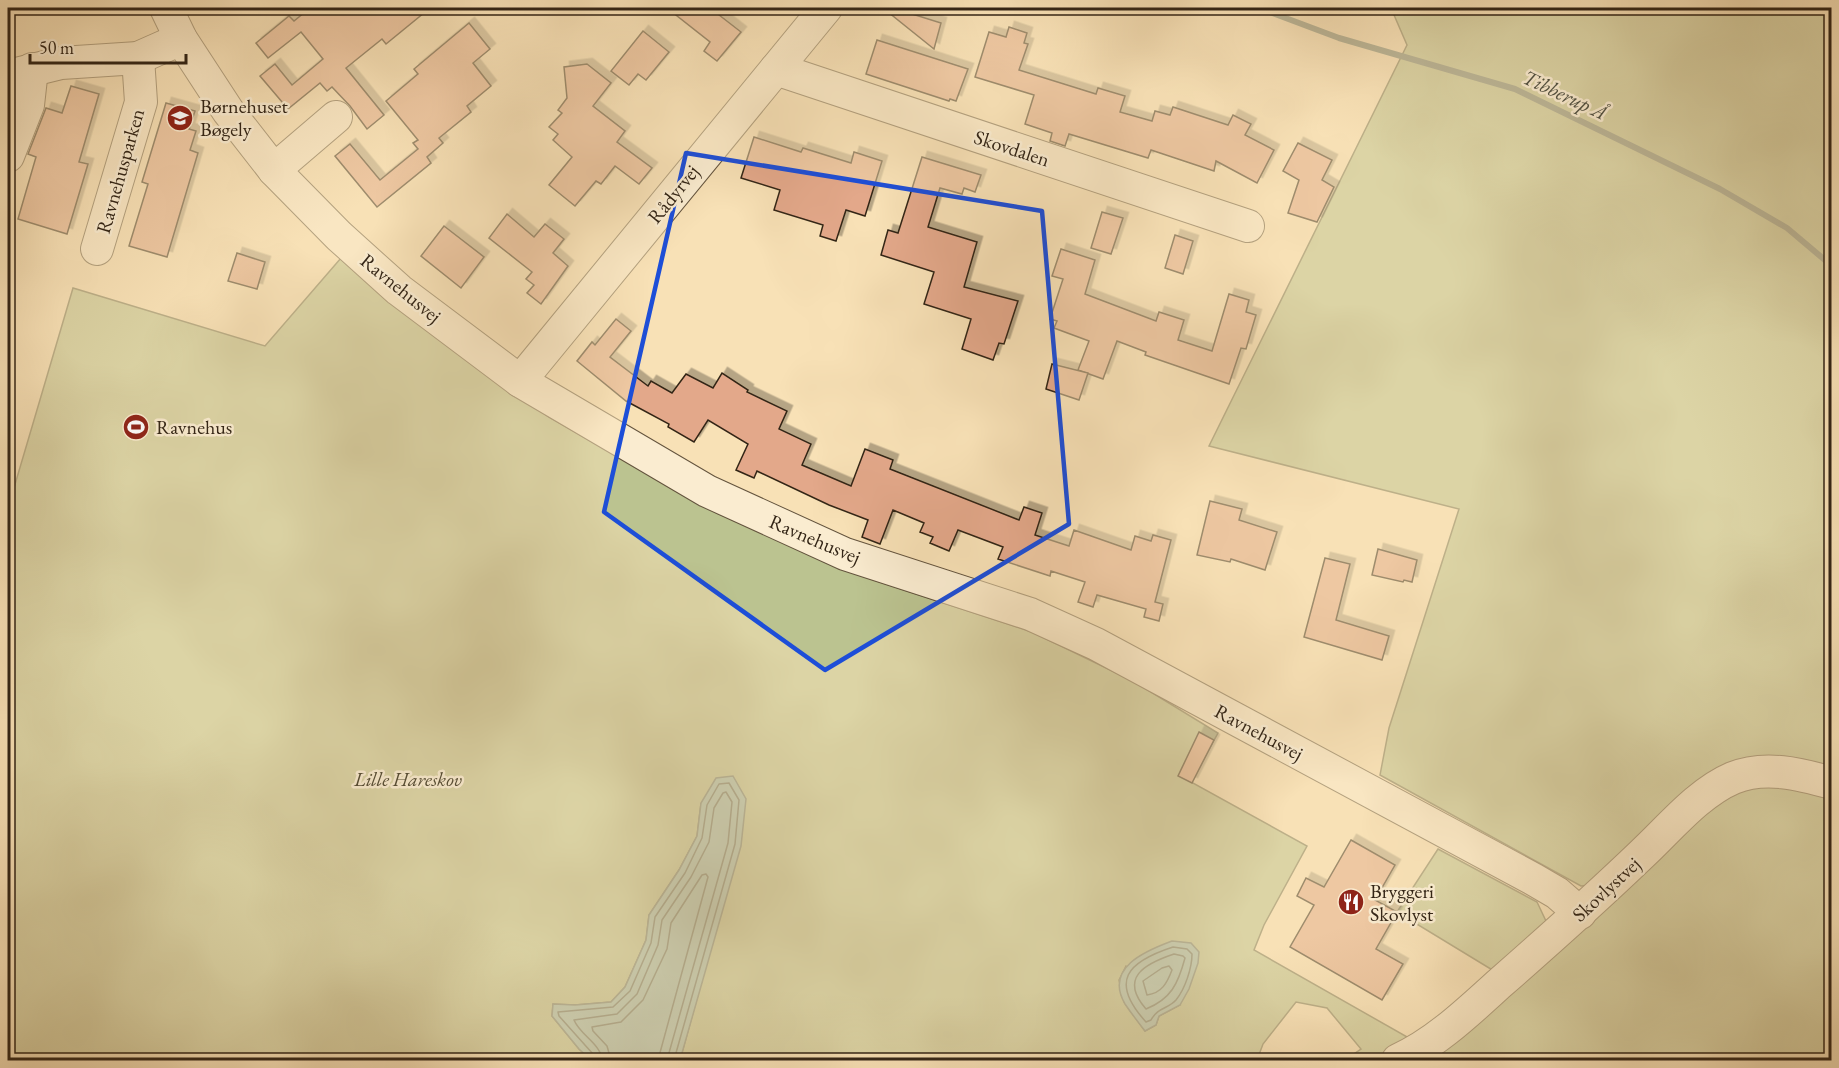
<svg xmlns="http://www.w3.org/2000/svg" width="1839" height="1068" viewBox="0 0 1839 1068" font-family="'EB Garamond',serif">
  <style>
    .green { fill: #bbc390; stroke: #777453; stroke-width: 1.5; fill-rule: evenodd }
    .water { fill: #9dbdaf; stroke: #738072; stroke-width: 1.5 }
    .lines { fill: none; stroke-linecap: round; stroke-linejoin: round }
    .shore { stroke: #687162; stroke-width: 1.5 }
    .stream { stroke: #738072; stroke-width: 6 }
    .building { fill: #e3a88a; stroke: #332516; stroke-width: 1.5; filter: url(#shadow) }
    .minor-casing { stroke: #64543e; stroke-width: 34 }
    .minor { stroke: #faecd0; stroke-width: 32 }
    .marked { fill: none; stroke: #1d4ed8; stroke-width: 4.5; stroke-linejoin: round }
    .labels { text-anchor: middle; stroke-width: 5; stroke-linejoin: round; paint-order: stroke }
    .poi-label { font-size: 20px; fill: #332516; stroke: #faecd0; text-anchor: start }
    .street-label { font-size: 20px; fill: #332516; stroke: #faecd0 }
    .park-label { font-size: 20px; font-style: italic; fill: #554c34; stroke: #faecd0 }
    .water-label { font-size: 21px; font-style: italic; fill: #535344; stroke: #faecd0 }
  </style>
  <defs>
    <filter id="shadow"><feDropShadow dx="5.5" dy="-5.5" stdDeviation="0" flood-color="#0004"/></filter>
  </defs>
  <rect width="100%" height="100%" fill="#f8e1b6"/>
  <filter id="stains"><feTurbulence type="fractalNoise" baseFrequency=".00333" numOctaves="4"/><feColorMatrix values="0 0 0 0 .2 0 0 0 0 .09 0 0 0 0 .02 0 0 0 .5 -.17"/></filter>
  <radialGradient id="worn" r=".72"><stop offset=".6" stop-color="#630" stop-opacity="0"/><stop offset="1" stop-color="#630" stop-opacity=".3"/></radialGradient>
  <!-- green -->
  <g class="green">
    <path d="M1391,8h440v1052h-486l16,-11 -34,-41 -31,-6 -33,42 -6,16h-577l44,-160 -23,-97 -4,33 -18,34 -30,45 -3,25 -21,47 -14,15 -36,3 -22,-1 -1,12 27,33 12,11h-583v-552l65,-220 192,58 76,-88 60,49 148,110 168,96 139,61 176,58 101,49 85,52 -27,49 116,64 -43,79 -10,25 183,104 158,-169 -14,1 -201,-111 9,-47 70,-219 -250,-63 198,-401zM1126,966l54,39 -21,11 -3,9 -11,6 -21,-29 -5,-22z"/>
    <polygon points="1438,849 1537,902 1546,921 1494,971 1397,912"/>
  </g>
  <!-- water -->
  <g class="water">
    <polygon points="733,776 746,799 741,846 680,1060 591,1060 579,1049 552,1016 553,1004 575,1005 611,1002 625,987 646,940 649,915 679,870 697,836 701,803 716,778"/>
    <path d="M1172,941l19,2 8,9 -1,11 -9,26 -9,16 -21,11 -3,9 -11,6c-7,-9 -14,-18 -20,-27 -21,-36 20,-53 47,-63z"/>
  </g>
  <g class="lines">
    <!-- shore -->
    <g class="shore">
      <path d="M1173,947l14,2 5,5c0,14 -7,35 -16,46 -8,9 -18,7 -25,20l-5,2c-37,-41 -19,-60 27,-75z"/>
      <path d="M1174,954l9,2 2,2c-7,26 -14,41 -39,51 -27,-31 -2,-45 28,-55z"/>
      <path d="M1169,966l3,4c-5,13 -10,23 -25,25l-4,-14 19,-13z"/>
      <polyline points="594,1060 593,1054 559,1016 558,1012 613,1007 630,991 651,943 655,917 685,873 702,838 707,805 719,784 729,783 739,800 735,844 674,1060"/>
      <path d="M602,1060c-1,-16 -22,-25 -28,-40l43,-6 20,-20 21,-49 4,-25 29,-43 18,-35 5,-34 9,-15 3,-1 6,10 -4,41 -61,217"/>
      <polyline points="611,1060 607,1046 593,1031 592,1027 621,1022 643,1000 667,949 671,923 702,875 706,874 708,877 658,1060"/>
    </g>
    <!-- stream -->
    <polyline class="stream" points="1259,8 1339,38 1515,89 1720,189 1787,228 1832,266"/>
  </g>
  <!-- building -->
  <g class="building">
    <polygon points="310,8 430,8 386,44 382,39 346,68 384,115 367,129 350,106 332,87 327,91 320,83 288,109 260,76 275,64 292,85 323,59 301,32 268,58 256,43 289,16 294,21"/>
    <polygon points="667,8 710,8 741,32 717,61 704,51 710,42"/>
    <polygon points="883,8 893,8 941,23 934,49"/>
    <polygon points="469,23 490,49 473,63 491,86 467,106 471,112 439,138 443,143 427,157 431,163 377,207 335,156 350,144 380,180 418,149 413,143 418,140 386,101 418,74 414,69"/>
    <polygon points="1009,27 1027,33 1024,43 1028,44 1019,70 1096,94 1098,88 1125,96 1120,112 1152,121 1155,111 1170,115 1173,107 1228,125 1233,115 1251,124 1245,135 1274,150 1257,183 1216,161 1214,171 1151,150 1148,158 1069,134 1065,146 1050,141 1052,133 1025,124 1034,95 975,77 989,32 1006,37"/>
    <polygon points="643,31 669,52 646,80 638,74 629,85 611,71"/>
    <polygon points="877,40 968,69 956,101 950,99 949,101 866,74"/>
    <polygon points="587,64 611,83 593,106 625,131 617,142 652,168 639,184 615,166 601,184 596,181 575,206 549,185 572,157 553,140 558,134 549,127 562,113 558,110 567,98 564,67"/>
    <polygon points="71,86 99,94 79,162 88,164 67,234 18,219 36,157 28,154 46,108 62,113"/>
    <polygon points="166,103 195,111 189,129 196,131 190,150 198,153 167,257 129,246 148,184 142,182"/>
    <polygon points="754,137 801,152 803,148 851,163 854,152 882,161 865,216 846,210 836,241 820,236 823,225 774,210 780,190 741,178"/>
    <polygon points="1298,143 1332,160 1322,180 1334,187 1317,222 1288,213 1299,180 1283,171"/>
    <polygon points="922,157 981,175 975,192 964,188 962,194 940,188 928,227 977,242 964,287 1018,301 1004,344 999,343 993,360 962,349 971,319 924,304 934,272 881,255 888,230 898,233"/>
    <polygon points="1102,212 1123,218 1111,254 1091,248"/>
    <polygon points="507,214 534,237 545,224 564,239 553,253 568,266 541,304 527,293 534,285 526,279 532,272 489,238"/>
    <polygon points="444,226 484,257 461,288 421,256"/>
    <polygon points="1175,235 1193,241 1183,274 1165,268"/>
    <polygon points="1061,249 1095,260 1085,294 1156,321 1159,312 1184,320 1178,340 1212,351 1229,294 1249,300 1246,312 1256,315 1246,349 1241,348 1229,384 1145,355 1146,352 1117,341 1103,379 1078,370 1089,341 1054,328 1057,321 1050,319 1063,279 1052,276"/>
    <polygon points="237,253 265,262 257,289 228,281"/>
    <polygon points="616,319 631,331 610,357 648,386 651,381 672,393 686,374 713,388 722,373 748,390 747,392 787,411 779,429 811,444 802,465 851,486 865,449 893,460 890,469 1019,520 1024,507 1042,513 1035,535 1069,546 1074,530 1131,550 1135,536 1151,541 1153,535 1171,540 1155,602 1163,604 1159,621 1144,617 1146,609 1097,595 1093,607 1078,602 1085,582 1051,571 1050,576 998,559 1003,547 958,530 949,551 930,543 933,537 920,532 924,523 893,510 880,544 862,537 868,520 829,505 757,471 754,478 736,470 748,444 708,420 694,442 668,427 669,424 626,401 577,361 592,342 595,345"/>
    <polygon points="1052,364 1088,373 1079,400 1046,389"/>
    <polygon points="1210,501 1242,509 1239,520 1277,532 1265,570 1231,559 1230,562 1197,555"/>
    <polygon points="1378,549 1417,560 1412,582 1404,580 1403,582 1372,575"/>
    <polygon points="1325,558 1350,564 1336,620 1389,636 1382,660 1304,637"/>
    <polygon points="1199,732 1214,740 1192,783 1178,776"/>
    <polygon points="1351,840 1395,865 1375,900 1397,912 1376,949 1403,964 1382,1000 1290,947 1314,905 1297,896 1306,878 1324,887"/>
  </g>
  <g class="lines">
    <defs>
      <g id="minor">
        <polyline points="166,8 181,39 228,111 274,170 339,236 399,290 520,381 707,491 845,554 1030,614 1096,644 1533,879 1557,893 1580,913"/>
        <polyline points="776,69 1248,226"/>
        <polyline points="8,76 61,63 138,58 181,39"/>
        <polyline points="8,156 28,105 32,69"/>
        <polyline points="274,170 336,117"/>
        <polyline points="97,249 141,102 138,58"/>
        <polyline points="520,381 826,8"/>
        <path d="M1398,1060c38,-17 71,-49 102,-77 48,-42 96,-85 142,-129 28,-26 56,-61 91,-76 32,-13 67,-4 99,5"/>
      </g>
    </defs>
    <!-- minor casing -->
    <use href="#minor" class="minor-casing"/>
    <!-- minor -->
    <use href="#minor" class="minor"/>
  </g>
  <!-- marked area -->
  <path d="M0 0H1839V1068H0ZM686,153l356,58 27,313 -244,146 -221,-158z" fill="#f8e1b6" fill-opacity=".55" fill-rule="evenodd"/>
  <path class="marked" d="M686,153l356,58 27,313 -244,146 -221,-158z"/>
  <!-- icons -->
  <defs>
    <symbol id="school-disc" viewBox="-11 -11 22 22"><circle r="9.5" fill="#8f2418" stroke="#faecd0"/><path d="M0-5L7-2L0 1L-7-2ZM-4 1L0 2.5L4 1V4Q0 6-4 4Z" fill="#fff"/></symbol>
    <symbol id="stadium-disc" viewBox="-11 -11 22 22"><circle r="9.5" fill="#8f2418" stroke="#faecd0"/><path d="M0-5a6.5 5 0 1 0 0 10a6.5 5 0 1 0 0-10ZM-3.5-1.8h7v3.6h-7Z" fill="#fff"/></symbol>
    <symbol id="restaurant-disc" viewBox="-11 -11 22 22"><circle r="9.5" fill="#8f2418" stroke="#faecd0"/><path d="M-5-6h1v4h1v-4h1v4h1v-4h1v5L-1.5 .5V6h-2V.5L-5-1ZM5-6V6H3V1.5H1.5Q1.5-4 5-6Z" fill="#fff"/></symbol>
  </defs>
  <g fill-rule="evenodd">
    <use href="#school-disc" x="165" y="103" width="30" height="30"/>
    <use href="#stadium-disc" x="121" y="412" width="30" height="30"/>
    <use href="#restaurant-disc" x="1336" y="887" width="30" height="30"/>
  </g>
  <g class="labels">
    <!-- poi labels -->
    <g class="poi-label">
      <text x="200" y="113">Børnehuset<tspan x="200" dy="23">Bøgely</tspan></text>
      <text x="156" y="434">Ravnehus</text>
      <text x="1370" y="898">Bryggeri<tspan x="1370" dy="23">Skovlyst</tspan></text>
    </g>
    <!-- street labels -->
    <g class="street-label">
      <text transform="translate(1012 148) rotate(18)" y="7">Skovdalen</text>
      <text transform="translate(120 171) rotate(-74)" y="7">Ravnehusparken</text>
      <text transform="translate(673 194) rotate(-51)" y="7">Rådyrvej</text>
      <text transform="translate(401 288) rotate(39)" y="7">Ravnehusvej</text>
      <text transform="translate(815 539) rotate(23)" y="7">Ravnehusvej</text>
      <text transform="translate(1259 732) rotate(28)" y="7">Ravnehusvej</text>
      <text transform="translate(1606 889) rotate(-43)" y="7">Skovlystvej</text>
    </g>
    <!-- park labels -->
    <g class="park-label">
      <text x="408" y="786">Lille Hareskov</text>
    </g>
    <!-- water labels -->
    <g class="water-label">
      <text transform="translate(1565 95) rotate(25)" y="7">Tibberup Å</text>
    </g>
  </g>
  <!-- margin -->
  <rect width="1839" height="1068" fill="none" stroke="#f8e1b6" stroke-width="30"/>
  <rect x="9" y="9" width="1821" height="1050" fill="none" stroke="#332516" stroke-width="3"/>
  <rect x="15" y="15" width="1809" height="1038" fill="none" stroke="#332516" stroke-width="1.5"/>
  <!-- scale -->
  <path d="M30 54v9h156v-9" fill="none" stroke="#332516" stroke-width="3"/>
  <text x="39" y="54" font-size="18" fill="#332516" stroke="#faecd0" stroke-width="4.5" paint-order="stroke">50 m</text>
  <rect width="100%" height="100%" filter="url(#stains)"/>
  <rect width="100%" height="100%" fill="url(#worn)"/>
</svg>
